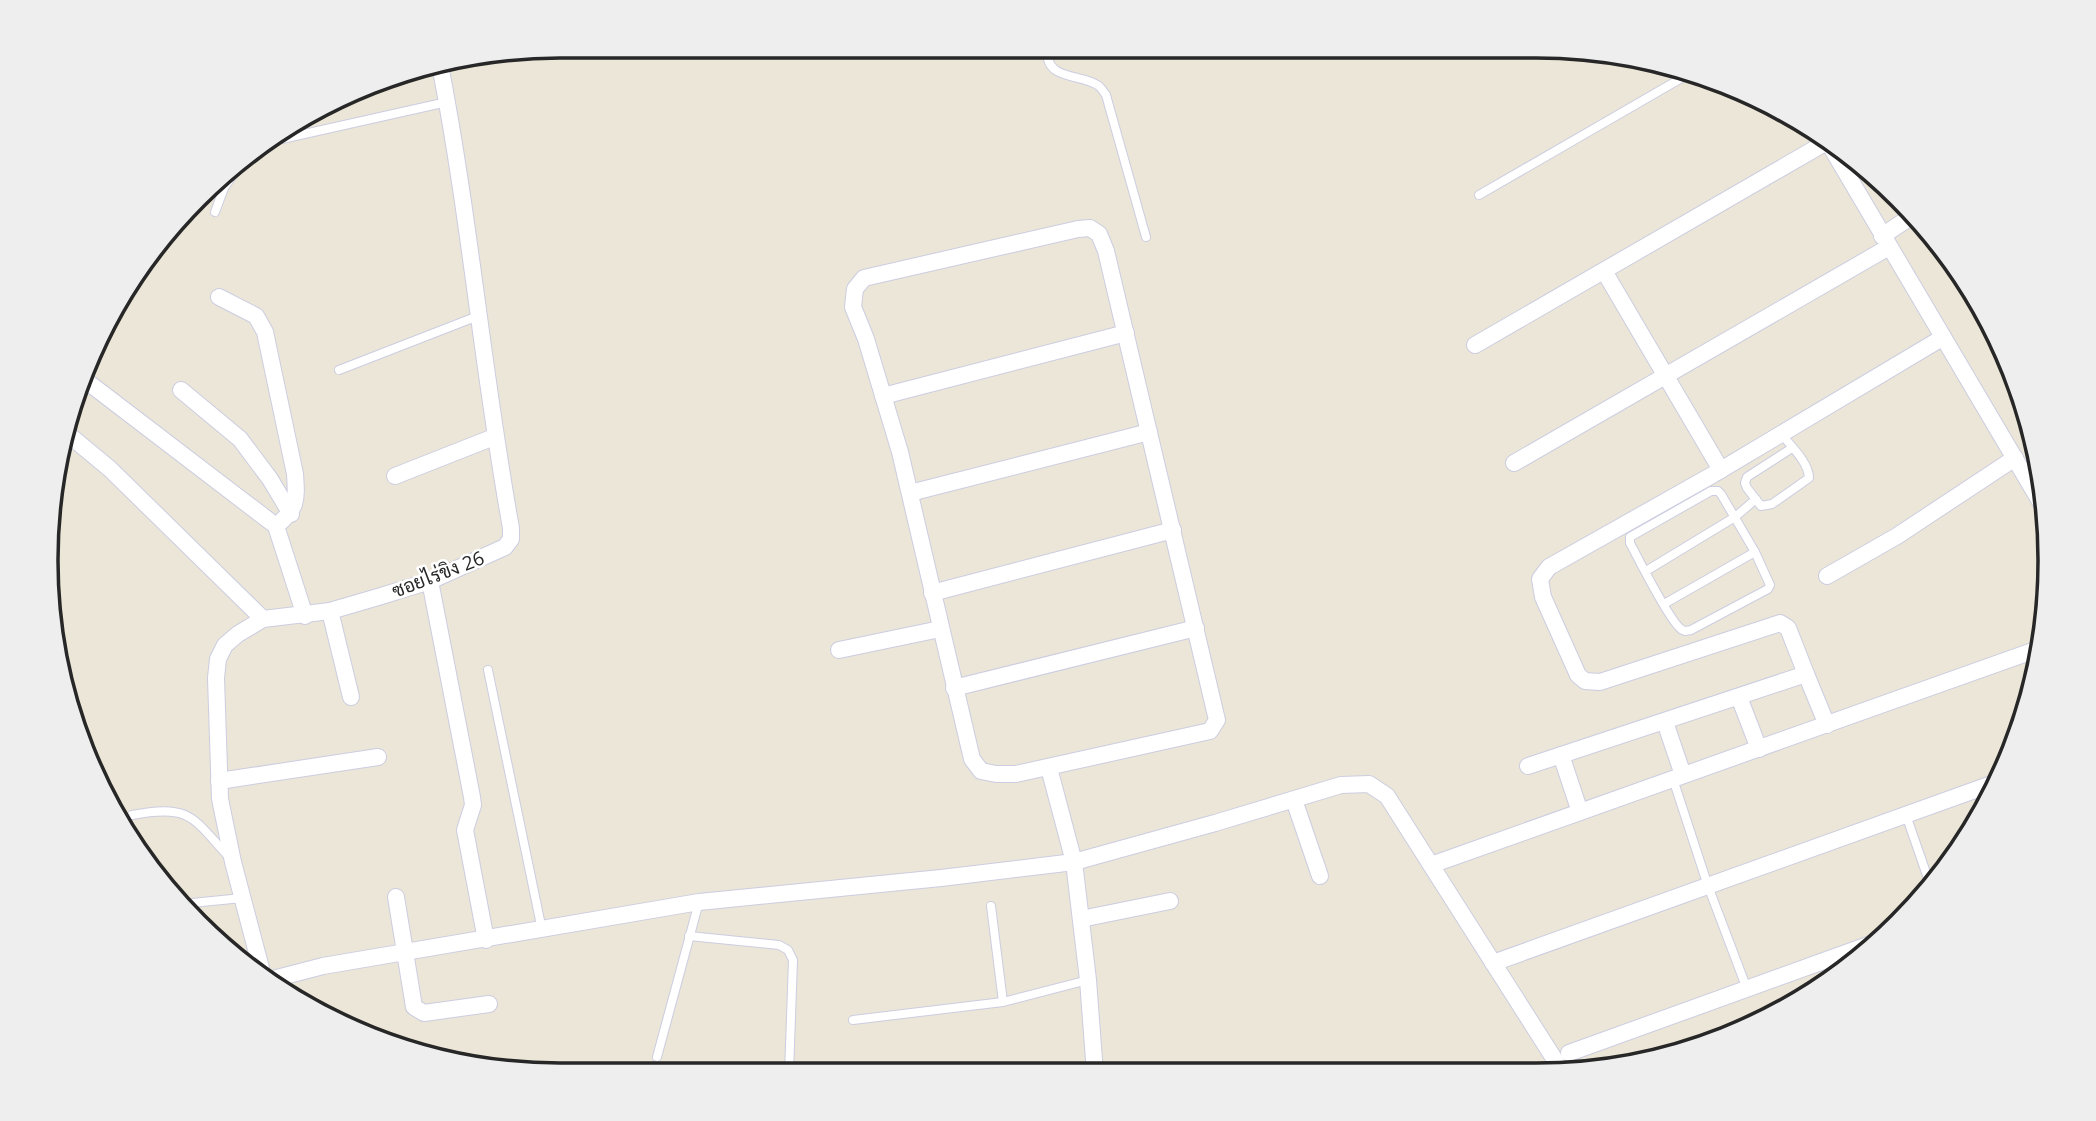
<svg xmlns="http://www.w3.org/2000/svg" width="2096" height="1121" viewBox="0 0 2096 1121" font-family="'Open Sans',Sarabun,sans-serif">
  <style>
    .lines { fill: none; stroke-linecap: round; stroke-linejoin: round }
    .lane-casing { stroke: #cccde1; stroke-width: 10 }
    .street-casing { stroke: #cccde1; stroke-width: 18 }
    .lane { stroke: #fff; stroke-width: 8 }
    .street { stroke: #fff; stroke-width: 16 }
    .labels { text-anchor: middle; stroke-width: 5; stroke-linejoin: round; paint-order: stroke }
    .street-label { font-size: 19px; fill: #272727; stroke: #fff }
    .rim { fill: none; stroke: #272727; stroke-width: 3.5 }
  </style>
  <rect width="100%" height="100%" fill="#ebe6d7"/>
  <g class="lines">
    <defs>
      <g id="lane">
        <path d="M1047,46c-3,37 33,26 52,40 3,3 5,6 7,9l40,142"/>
        <polyline points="1479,195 1692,72"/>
        <polyline points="215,212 224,188 237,169 264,143 447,102"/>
        <polyline points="339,370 478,316"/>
        <path d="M1782,435c9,11 27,28 27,43l-37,26 -11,2 -14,-18 -2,-5 2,-6 45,-29"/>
        <path d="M1711,491h7l3,3 34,58 15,33 -2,4 -77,41c-5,1 -6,2 -10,-1 -12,-9 -42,-69 -51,-86v-6z"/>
        <polyline points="1646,571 1735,517 1756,499"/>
        <polyline points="1664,604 1755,552"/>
        <polyline points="488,670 542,930"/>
        <polyline points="1673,779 1708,886 1747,989"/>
        <path d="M132,815c59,-11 60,2 97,42"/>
        <polyline points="1906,815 1931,887"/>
        <polyline points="182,904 242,898"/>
        <polyline points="991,906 1003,1002"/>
        <polyline points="689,936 779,945 788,950 793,960 789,1074"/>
        <polyline points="853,1020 1003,1002 1088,980"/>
        <polyline points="657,1057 699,902"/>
      </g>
      <g id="street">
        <polyline points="1825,137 2047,513"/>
        <polygon points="1090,228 1099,234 1106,251 1217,720 1210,731 1016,774 996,774 981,771 972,759 900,452 866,339 853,307 855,289 864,278 1078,229"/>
        <polyline points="1882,236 1915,214"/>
        <polyline points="1604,271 1721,470"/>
        <path d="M219,297l37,19 9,16 30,142c2,27 2,35 -19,52"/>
        <polyline points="1475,345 1830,140"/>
        <polyline points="85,380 276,526 305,616"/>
        <polyline points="181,390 240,439 270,479 291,514"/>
        <polyline points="883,396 1126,333"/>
        <polyline points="63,430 110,469 263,619"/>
        <polyline points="1514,463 1889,247"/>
        <polyline points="395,476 494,437"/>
        <polyline points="910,493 1149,432"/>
        <polyline points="1827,576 1897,536 2015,458"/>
        <polyline points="430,581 472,797 473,805 465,830 486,940"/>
        <polyline points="932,593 1173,530"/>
        <polyline points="330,611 351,697"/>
        <polyline points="839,650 940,629"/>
        <polyline points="1806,674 1788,628 1780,623 1600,682 1585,681 1578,675 1543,597 1540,579 1549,567 1714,474 1942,338"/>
        <polyline points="954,688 1196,628"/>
        <polyline points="1739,697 1759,749"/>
        <polyline points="1665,722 1683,775"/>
        <polyline points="1561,755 1580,812"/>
        <polyline points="1528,766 1806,674 1827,725"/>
        <polyline points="1049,768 1074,862 1088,980 1095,1073"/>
        <polyline points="219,781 378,757"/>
        <polyline points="1294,800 1320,876"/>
        <polyline points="1431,865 2041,648"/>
        <polyline points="396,897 414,1007 424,1013 489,1004"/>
        <polyline points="1081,919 1170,901"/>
        <polyline points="1493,963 2000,781"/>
        <path d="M262,972l-29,-110 -13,-63 -4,-121 2,-19 7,-14 13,-11 25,-15 67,-8 48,-14 52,-16 75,-34 6,-8v-11c-28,-153 -41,-309 -71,-463"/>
        <polyline points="273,979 323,966 699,902 941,878 1074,862 1215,823 1341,785 1369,784 1387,796 1562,1071"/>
        <polyline points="1569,1053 1879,941"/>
      </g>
    </defs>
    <!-- lane casing -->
    <use href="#lane" class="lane-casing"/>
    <!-- street casing -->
    <use href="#street" class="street-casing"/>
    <!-- lane -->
    <use href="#lane" class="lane"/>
    <!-- street -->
    <use href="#street" class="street"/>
  </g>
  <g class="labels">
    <!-- street labels -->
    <g class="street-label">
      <text transform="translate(438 574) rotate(-21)" y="7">ซอยไร่ขิง 26</text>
    </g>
  </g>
  <!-- crop -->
  <path d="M0 0H2096V1121H0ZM560 58H1536A502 502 0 0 1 2038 560V561A502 502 0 0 1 1536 1063H560A502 502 0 0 1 58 561V560A502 502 0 0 1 560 58Z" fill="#eee" fill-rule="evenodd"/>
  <path class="rim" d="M560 58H1536A502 502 0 0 1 2038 560V561A502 502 0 0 1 1536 1063H560A502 502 0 0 1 58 561V560A502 502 0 0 1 560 58Z"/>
</svg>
